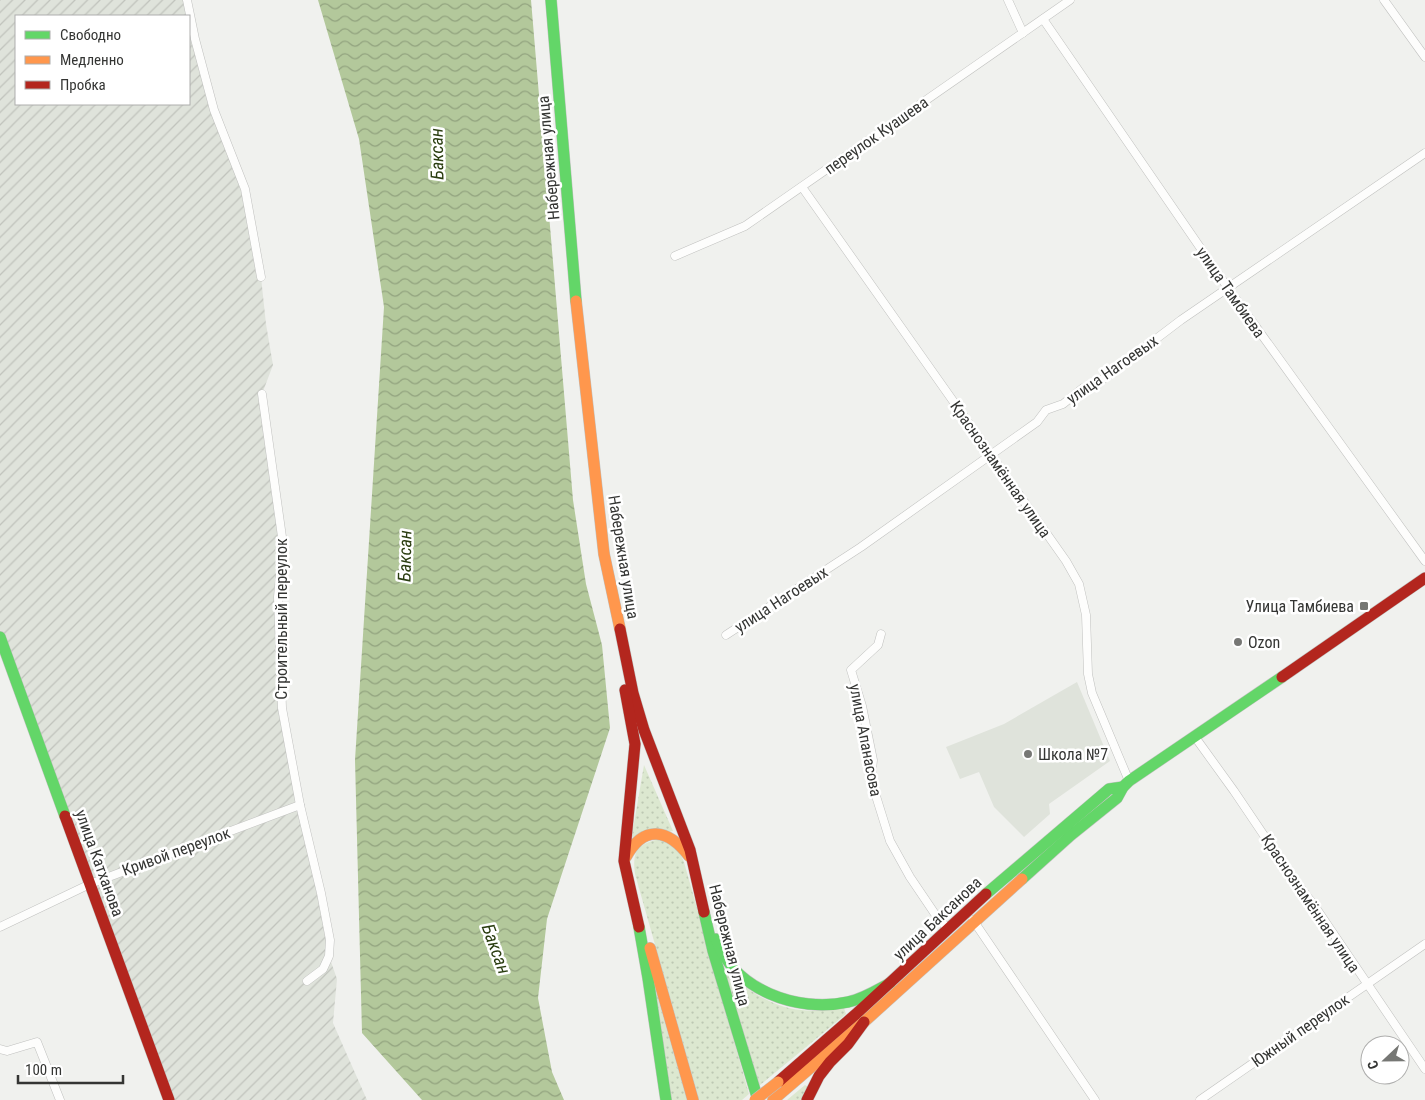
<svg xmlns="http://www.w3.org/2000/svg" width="1425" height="1100" viewBox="0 0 1425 1100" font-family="'Roboto Condensed',sans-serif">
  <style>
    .built { fill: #dfe3db }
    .industrial { fill: url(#industrial-furrows); fill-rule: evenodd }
    .grass { fill: url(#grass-dots) }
    .water { fill: url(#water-waves) }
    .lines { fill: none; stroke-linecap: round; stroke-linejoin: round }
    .street-casing { stroke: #c0c1bf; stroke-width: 9 }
    .fast-casing { stroke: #c0c1bf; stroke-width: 12 }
    .slow-casing { stroke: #c0c1bf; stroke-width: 12 }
    .jam-casing { stroke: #c0c1bf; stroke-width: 12 }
    .street { stroke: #fdfdfc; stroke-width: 8 }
    .fast { stroke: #63d668; stroke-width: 11 }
    .slow { stroke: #ff974d; stroke-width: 11 }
    .jam { stroke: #b3261e; stroke-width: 11 }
    .slow-bridge-casing { stroke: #c0c1bf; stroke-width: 12; stroke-linecap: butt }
    .slow-bridge { stroke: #ff974d; stroke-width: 11 }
    .poi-dot { fill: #767774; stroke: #fff; stroke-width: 2 }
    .labels { text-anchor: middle; stroke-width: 5; stroke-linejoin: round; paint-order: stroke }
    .street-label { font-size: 16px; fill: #343533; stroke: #fff }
    .poi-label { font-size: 16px; fill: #343533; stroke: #fff; text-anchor: start }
    .water-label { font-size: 18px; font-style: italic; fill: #2a3d10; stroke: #fff }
  </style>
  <defs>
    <pattern id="industrial-furrows" width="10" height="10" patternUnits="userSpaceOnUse" patternTransform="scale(1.25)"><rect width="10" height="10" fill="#dfe3db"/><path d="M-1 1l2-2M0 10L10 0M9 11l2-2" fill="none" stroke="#c0c3bc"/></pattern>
    <pattern id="grass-dots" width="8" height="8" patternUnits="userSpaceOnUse" patternTransform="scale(1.25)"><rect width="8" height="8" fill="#dce8d0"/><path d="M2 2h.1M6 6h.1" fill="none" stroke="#bdc8b3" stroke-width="1.8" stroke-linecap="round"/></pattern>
    <pattern id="water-waves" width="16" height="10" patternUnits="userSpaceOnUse" patternTransform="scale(1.25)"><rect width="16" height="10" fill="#b3c89b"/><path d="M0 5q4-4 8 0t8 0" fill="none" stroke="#92a37f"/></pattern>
  </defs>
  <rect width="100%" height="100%" fill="#f0f1ee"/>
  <!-- built -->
  <polygon class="built" points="1077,682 1110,761 1049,804 1050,814 1024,837 994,807 979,772 960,779 946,747 1004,724"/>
  <!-- industrial -->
  <path class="industrial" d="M0,0h187l27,110 31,79 16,88 5,47 7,41 -11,29 21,150 -5,53 4,111 39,185 8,63 8,23 -4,44 34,77h-198l-169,-463zM16,16h173v88h-173z"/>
  <!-- grass -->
  <g class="grass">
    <polygon points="644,765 673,831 633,838 632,835"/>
    <path d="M660,839c15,5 18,9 24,23l65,232 -7,6h-43l-64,-226c-3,-23 2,-30 25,-35z"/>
    <path d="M722,969c22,19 49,38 79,41 14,2 29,-1 43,-2l2,6 -87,72z"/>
    <polygon points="652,977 687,1100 669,1100"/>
    <polygon points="805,1085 808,1087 802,1100 787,1100"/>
  </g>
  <!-- water -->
  <polygon class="water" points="318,0 531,0 573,500 586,584 602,645 610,728 547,919 538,998 552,1072 564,1100 422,1100 362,1033 355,760 384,307 359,139"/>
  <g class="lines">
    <defs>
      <g id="street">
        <polyline points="187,0 195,39 214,110 245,189 261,277"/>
        <polyline points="1008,0 1023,33"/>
        <polyline points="1384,0 1425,57"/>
        <polyline points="1043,19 1228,288 1425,561"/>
        <polyline points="802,187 1066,561 1079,584 1086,615 1088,674 1092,693 1129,781"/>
        <polyline points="675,256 745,226 1070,0"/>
        <polyline points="262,394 283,544 278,597 282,708 300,805 321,893 330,940 329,956 323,969 307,981"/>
        <polyline points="881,634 878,645 851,670 862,706 873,760 871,780 890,841 910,877 935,914 948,929"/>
        <polyline points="726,635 861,547 1037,422 1046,410 1063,404 1083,388 1098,383 1181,320 1425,153"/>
        <polyline points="1195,737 1234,791 1288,871 1316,908 1425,1069"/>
        <polyline points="973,920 1095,1100"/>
        <polyline points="0,927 90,884 300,805"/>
        <polyline points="0,1049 7,1051 37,1042 60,1100"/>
        <polyline points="1200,1100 1425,944"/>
      </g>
      <g id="fast">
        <polyline points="551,0 576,301"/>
        <polyline points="0,637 65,816"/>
        <polyline points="1022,879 1071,835 1117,798 1123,787 1129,781 1282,677"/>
        <polyline points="986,894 1109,789 1123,787"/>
        <polyline points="704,912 713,951 758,1100"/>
        <polyline points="639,927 648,978 666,1100"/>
        <path d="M716,939c18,51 81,74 132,63 15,-3 29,-12 42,-19"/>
      </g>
      <g id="slow">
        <polyline points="576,301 604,554 620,629"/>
        <path d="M626,857c18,-33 42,-28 63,-1"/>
        <polyline points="650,948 693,1100"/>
        <polyline points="773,1100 864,1022 1022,879"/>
      </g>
      <g id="jam">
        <polyline points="620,629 633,693 644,730 690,850 704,912"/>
        <polyline points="1282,677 1425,578"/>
        <polyline points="625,690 635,744 624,861 639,927"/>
        <polyline points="65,816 169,1100"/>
        <polyline points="778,1082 856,1014 986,894"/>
        <polyline points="807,1100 819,1076 830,1062 848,1044 864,1022"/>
      </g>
    </defs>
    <!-- street casing -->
    <use href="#street" class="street-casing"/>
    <!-- fast casing -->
    <use href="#fast" class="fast-casing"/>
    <!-- slow casing -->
    <use href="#slow" class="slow-casing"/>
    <!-- jam casing -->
    <use href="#jam" class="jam-casing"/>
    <!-- street -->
    <use href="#street" class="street"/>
    <!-- fast -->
    <use href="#fast" class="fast"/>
    <!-- slow -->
    <use href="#slow" class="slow"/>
    <!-- jam -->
    <use href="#jam" class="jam"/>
    <defs>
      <polyline id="slow-bridge" points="755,1100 778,1082"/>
    </defs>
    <!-- slow-bridge casing -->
    <use href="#slow-bridge" class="slow-bridge-casing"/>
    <!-- slow-bridge -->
    <use href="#slow-bridge" class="slow-bridge"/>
  </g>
  <!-- markers -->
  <g class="poi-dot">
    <rect x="1359" y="601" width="10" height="10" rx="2.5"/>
    <circle cx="1238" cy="642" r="5"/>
    <circle cx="1028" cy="754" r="5"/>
  </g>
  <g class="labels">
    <!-- street labels -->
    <g class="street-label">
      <text transform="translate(876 135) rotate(-35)" y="6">переулок Куашева</text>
      <text transform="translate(548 158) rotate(-95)" y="6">Набережная улица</text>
      <text transform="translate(1231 292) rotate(55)" y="6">улица Тамбиева</text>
      <text transform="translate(1112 369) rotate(-35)" y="6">улица Нагоевых</text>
      <text transform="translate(1001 469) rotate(55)" y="6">Краснознамённая улица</text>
      <text transform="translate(624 557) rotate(81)" y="6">Набережная улица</text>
      <text transform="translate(781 599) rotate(-33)" y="6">улица Нагоевых</text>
      <text transform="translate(281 619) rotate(-90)" y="6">Строительный переулок</text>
      <text transform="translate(866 740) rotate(79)" y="6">улица Апанасова</text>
      <text transform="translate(176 851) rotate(-20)" y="6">Кривой переулок</text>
      <text transform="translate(100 863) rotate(70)" y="6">улица Катханова</text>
      <text transform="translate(1311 903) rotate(56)" y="6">Краснознамённая улица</text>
      <text transform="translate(937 918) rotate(-43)" y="6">улица Баксанова</text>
      <text transform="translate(730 945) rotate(76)" y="6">Набережная улица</text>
      <text transform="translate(1300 1030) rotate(-35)" y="6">Южный переулок</text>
    </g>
    <!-- poi labels -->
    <g class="poi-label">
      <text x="1354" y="612" text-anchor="end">Улица Тамбиева</text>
      <text x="1248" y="648">Ozon</text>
      <text x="1038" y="760">Школа №7</text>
    </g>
    <!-- water labels -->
    <g class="water-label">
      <text transform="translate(437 154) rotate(-91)" y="6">Баксан</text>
      <text transform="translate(405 556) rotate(-89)" y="6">Баксан</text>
      <text transform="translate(496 949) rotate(70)" y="6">Баксан</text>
    </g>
  </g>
  <!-- legend -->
  <rect x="15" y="15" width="175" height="90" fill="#ffffff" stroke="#aeaead"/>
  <rect x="25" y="31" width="25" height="8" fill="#63d668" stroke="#aeaead"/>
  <text x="60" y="40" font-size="15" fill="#343533">Свободно</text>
  <rect x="25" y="56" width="25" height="8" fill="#ff974d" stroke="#aeaead"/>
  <text x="60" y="65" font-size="15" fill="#343533">Медленно</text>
  <rect x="25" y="81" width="25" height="8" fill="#b3261e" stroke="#aeaead"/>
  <text x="60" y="90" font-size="15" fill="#343533">Пробка</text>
  <!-- north arrow -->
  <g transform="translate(1385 1060) rotate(248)"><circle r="24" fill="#ffffff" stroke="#aeaead"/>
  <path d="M0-4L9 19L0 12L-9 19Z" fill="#767774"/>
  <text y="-8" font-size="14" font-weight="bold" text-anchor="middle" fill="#343533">С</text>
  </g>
  <!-- scale -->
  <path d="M18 1075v8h105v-8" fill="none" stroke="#343533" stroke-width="2.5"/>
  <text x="25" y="1075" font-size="15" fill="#343533" stroke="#ffffff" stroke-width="4" paint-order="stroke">100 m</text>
</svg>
